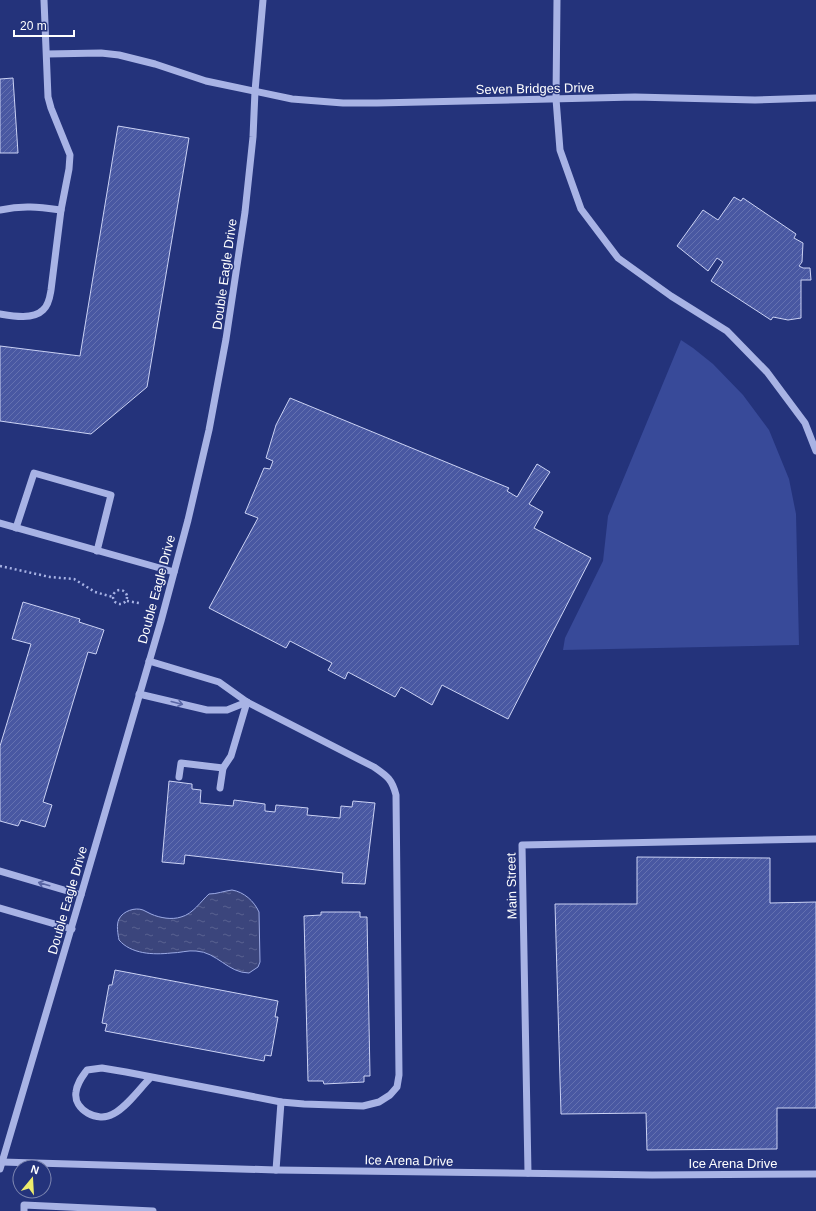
<svg xmlns="http://www.w3.org/2000/svg" width="816" height="1211" viewBox="0 0 816 1211" font-family="Arial,sans-serif">
  <style>
    .grass { fill: #384a99 }
    .water { fill: url(#water-ripples); stroke: #9caae5 }
    .building { fill: url(#building-hatch); stroke: #cbd2f4 }
    .lines { fill: none; stroke-linecap: round; stroke-linejoin: round }
    .path { stroke: #a8b3e5; stroke-width: 2.5; stroke-dasharray: 2 3; stroke-linecap: butt }
    .minor { stroke: #a8b3e5; stroke-width: 7 }
    .oneway { stroke: #5966a5 }
    .labels { text-anchor: middle; stroke-width: 3; stroke-linejoin: round; paint-order: stroke }
    .street-label { font-size: 13px; fill: #fff; stroke: #24337b }
  </style>
  <defs>
    <pattern id="water-ripples" width="26" height="14" patternUnits="userSpaceOnUse"><rect width="26" height="14" fill="#3b457c"/><path d="M2 4q2-2 4 0t4 0M15 11q2-2 4 0t4 0" fill="none" stroke="#586190"/></pattern>
    <pattern id="building-hatch" width="6" height="6" patternUnits="userSpaceOnUse"><rect width="6" height="6" fill="#4958a2"/><path d="M-1 1l2-2M0 6l6-6M5 7l2-2" fill="none" stroke="#6471b0"/></pattern>
  </defs>
  <rect width="100%" height="100%" fill="#24337b"/>
  <!-- grass -->
  <polygon class="grass" points="681,340 693,348 713,364 743,395 769,430 789,479 796,514 799,645 563,650 565,638 603,561 608,516"/>
  <!-- water -->
  <path class="water" d="M232,890c12,2 22,11 27,22l1,50 -2,5 -9,6c-21,0 -32,-21 -53,-22 -8,-1 -16,2 -25,2 -18,2 -40,1 -52,-13 -1,-6 -3,-15 0,-21 4,-8 16,-12 24,-9 3,1 5,3 8,4 9,4 21,6 30,3 12,-3 20,-16 28,-23 8,0 15,-3 23,-4z"/>
  <!-- building -->
  <g class="building">
    <polygon points="13,78 18,153 0,153 0,79"/>
    <polygon points="118,126 189,138 147,387 91,434 0,421 0,346 80,356"/>
    <polygon points="734,197 741,201 743,198 796,234 794,238 803,243 802,262 799,266 803,268 810,268 811,280 801,280 801,318 788,320 773,317 771,320 711,281 723,262 717,258 708,271 677,246 703,210 718,220"/>
    <polygon points="290,398 509,488 507,491 517,497 537,464 550,472 529,504 543,512 534,528 591,558 508,719 442,685 432,705 401,687 395,697 348,672 345,679 328,670 332,663 290,641 286,648 209,608 258,518 245,513 264,468 270,469 273,461 266,458 276,425"/>
    <polygon points="23,602 80,619 79,622 104,630 96,654 88,652 43,802 52,805 45,827 21,820 18,826 0,821 0,746 31,644 12,639"/>
    <polygon points="169,781 192,784 192,789 201,790 200,803 233,806 234,800 265,804 265,811 275,812 276,805 308,808 307,815 340,818 341,806 352,807 353,801 375,803 365,884 342,883 343,873 185,855 184,864 162,862"/>
    <polygon points="637,857 770,858 770,903 816,902 816,1108 777,1108 777,1149 647,1150 646,1113 561,1114 555,904 637,904"/>
    <polygon points="321,912 360,912 360,917 367,917 370,1076 364,1076 364,1082 324,1084 323,1081 308,1081 304,916 321,915"/>
    <polygon points="115,970 278,1001 275,1017 278,1017 271,1056 265,1055 264,1061 105,1031 107,1024 102,1023 109,985 112,985"/>
  </g>
  <g class="lines">
    <!-- path -->
    <g class="path">
      <polyline points="0,566 50,577 74,579 95,592 113,597"/>
      <circle cx="120" cy="597" r="7"/>
      <polyline points="127,601 139,603"/>
    </g>
    <!-- minor -->
    <g class="minor">
      <polyline points="557,0 556,99 560,150 581,209 618,258 671,296 727,331 767,372 805,423 816,451"/>
      <polyline points="47,54 101,53 119,55 155,64 206,81 292,99 343,103 377,103 635,97 755,100 816,98"/>
      <path d="M0,210c23,-5 38,-3 61,0"/>
      <path d="M0,314c12,2 33,6 43,-4 6,-5 7,-14 8,-20l10,-80 8,-41 1,-14 -19,-47 -3,-11 -4,-97"/>
      <polyline points="0,523 174,572"/>
      <polyline points="16,528 34,473 111,495 97,551"/>
      <path d="M149,661l70,21 28,20 127,65c13,9 18,12 22,28l3,280 -2,12 -7,8 -11,7 -16,4 -59,-2 -23,-2 -155,-30 -24,-4 -15,2c-5,7 -10,13 -11,22 -3,18 22,31 37,22 14,-7 27,-26 38,-37"/>
      <polyline points="139,694 207,710 227,710 247,702"/>
      <polyline points="179,777 181,763 223,768"/>
      <polyline points="220,788 223,768 231,756 247,702"/>
      <polyline points="0,871 81,895"/>
      <polyline points="0,908 72,929"/>
      <polyline points="2,1162 276,1170 652,1175 816,1174"/>
      <polyline points="0,1169 81,895 161,621 188,520 209,430 226,339 245,212 253,137 255,91 263,0"/>
      <polyline points="276,1170 281,1102"/>
      <polyline points="528,1173 522,845 816,839"/>
      <polyline points="24,1211 24,1205 153,1211"/>
    </g>
  </g>
  <!-- one-way arrows -->
  <defs><path id="oneway-shaft" d="M-6 0H5M1.5-3L5.5 0L1.5 3" fill="none" stroke-width="1.6" stroke-linecap="round" stroke-linejoin="round"/></defs>
  <g class="oneway">
    <use href="#oneway-shaft" transform="translate(177 703) rotate(14)"/>
    <use href="#oneway-shaft" transform="translate(44 884) rotate(-164)"/>
  </g>
  <g class="labels">
    <!-- street labels -->
    <g class="street-label">
      <text transform="translate(535 88) rotate(-1)" y="5">Seven Bridges Drive</text>
      <text transform="translate(224 274) rotate(-82)" y="5">Double Eagle Drive</text>
      <text transform="translate(156 589) rotate(-75)" y="5">Double Eagle Drive</text>
      <text transform="translate(511 886) rotate(-91)" y="5">Main Street</text>
      <text transform="translate(67 900) rotate(-74)" y="5">Double Eagle Drive</text>
      <text transform="translate(409 1160) rotate(1)" y="5">Ice Arena Drive</text>
      <text x="733" y="1168">Ice Arena Drive</text>
    </g>
  </g>
  <!-- north arrow -->
  <g transform="translate(32 1179) rotate(18)"><circle r="19" fill="#24337b" stroke="#7c85b0"/>
  <path d="M0-3L7 15L0 10L-7 15Z" fill="#eeec6c"/>
  <text y="-6" font-size="11" font-weight="bold" text-anchor="middle" fill="#ffffff">N</text>
  </g>
  <!-- scale -->
  <path d="M14 30v6h60v-6" fill="none" stroke="#ffffff" stroke-width="2"/>
  <text x="20" y="30" font-size="12" fill="#ffffff" stroke="#24337b" stroke-width="3" paint-order="stroke">20 m</text>
</svg>
